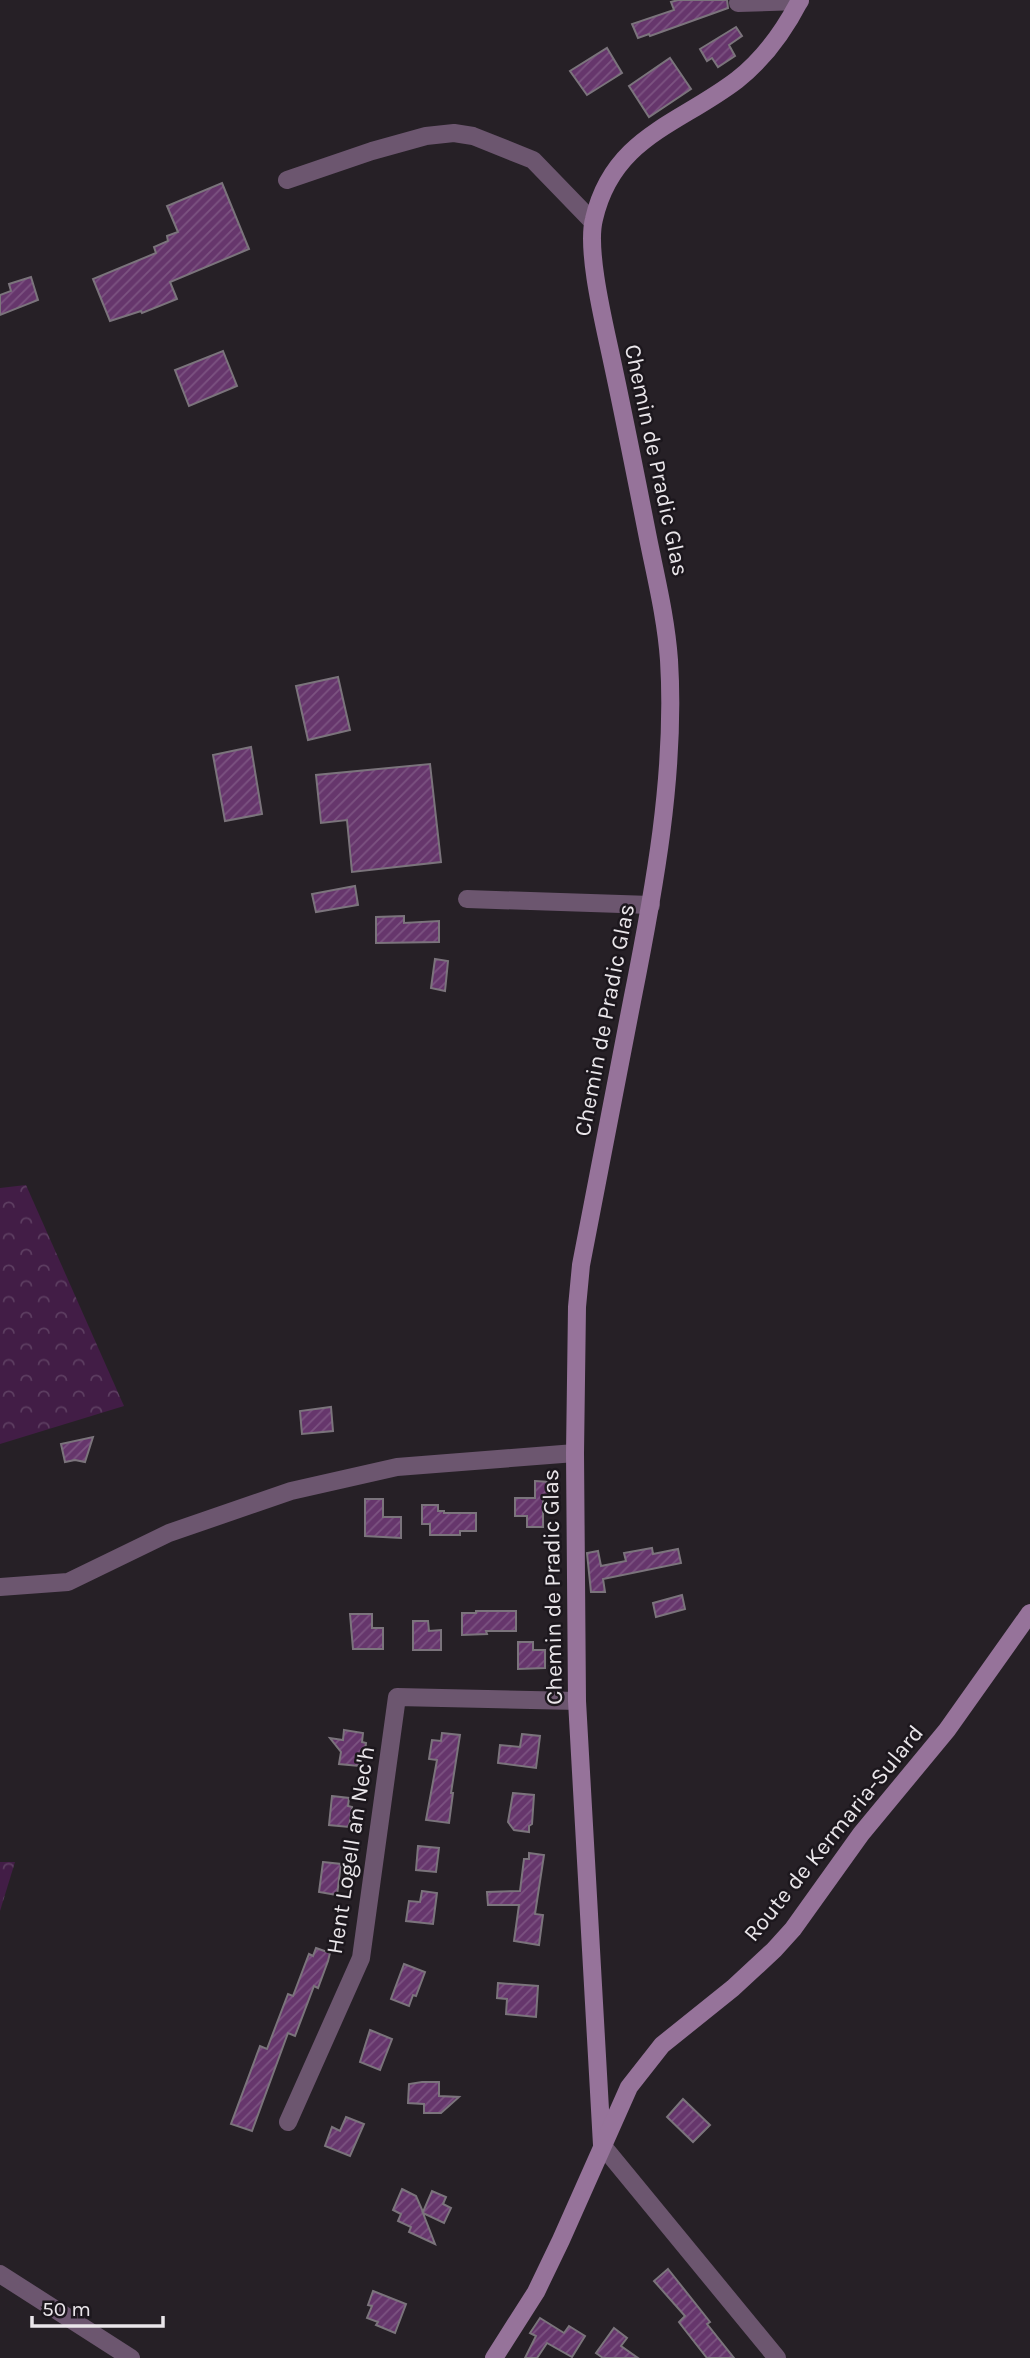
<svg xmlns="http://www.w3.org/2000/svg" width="1030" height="2358" viewBox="0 0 1030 2358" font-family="Karla,sans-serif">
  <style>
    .forest { fill: url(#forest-crowns) }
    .building { fill: url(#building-hatch); stroke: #7b747c; stroke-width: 2 }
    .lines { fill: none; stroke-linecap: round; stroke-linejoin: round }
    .street { stroke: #6c566f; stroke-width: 18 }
    .secondary { stroke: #96739a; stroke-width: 18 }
    .labels { text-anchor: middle; stroke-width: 5; stroke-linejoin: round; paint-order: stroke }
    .street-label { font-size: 23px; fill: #eae6ea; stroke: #1c171d }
  </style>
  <defs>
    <pattern id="forest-crowns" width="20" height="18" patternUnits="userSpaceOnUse" patternTransform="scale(1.75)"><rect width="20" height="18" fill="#421d46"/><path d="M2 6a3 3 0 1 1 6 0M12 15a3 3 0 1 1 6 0" fill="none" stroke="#5d3e61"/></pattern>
    <pattern id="building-hatch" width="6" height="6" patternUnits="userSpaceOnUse" patternTransform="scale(1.75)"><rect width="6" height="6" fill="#66366c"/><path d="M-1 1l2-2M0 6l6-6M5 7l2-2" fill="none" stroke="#7c5381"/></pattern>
  </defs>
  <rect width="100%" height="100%" fill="#262026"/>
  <!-- forest -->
  <g class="forest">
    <polygon points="26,1185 124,1406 0,1444 0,1188"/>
    <polygon points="0,1862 15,1862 0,1911"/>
  </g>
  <!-- building -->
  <g class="building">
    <polygon points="678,0 727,0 728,8 650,36 649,34 638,38 632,24 674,10 671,2"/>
    <polygon points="736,27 742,36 729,45 735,56 718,67 712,58 707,61 700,49"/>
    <polygon points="607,48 622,73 587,95 570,71"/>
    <polygon points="670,58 691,89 649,117 629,86"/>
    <polygon points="222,183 249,249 170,282 177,299 142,313 141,311 110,321 93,279 156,253 154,247 168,241 167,236 178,232 167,206"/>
    <polygon points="31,277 38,300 0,315 0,295 11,291 9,284"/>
    <polygon points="223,351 237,386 189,406 175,370"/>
    <polygon points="338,677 350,730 308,740 296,686"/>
    <polygon points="251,747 262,814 225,821 213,755"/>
    <polygon points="430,764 441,862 352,872 347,820 321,823 316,775"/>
    <polygon points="355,886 358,905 316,912 312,894"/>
    <polygon points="404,916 404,923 439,921 439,942 376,943 376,917"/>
    <polygon points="435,959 448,961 445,991 431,988"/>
    <polygon points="331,1407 333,1431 302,1434 300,1411"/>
    <polygon points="93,1437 85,1462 75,1460 65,1462 61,1444"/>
    <polygon points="535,1481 549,1482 549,1498 543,1498 543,1527 527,1527 527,1516 515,1516 515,1498 535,1498"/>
    <polygon points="365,1499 383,1499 383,1517 401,1517 401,1538 365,1536"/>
    <polygon points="422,1505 438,1505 438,1511 444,1511 444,1513 476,1513 476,1531 460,1531 460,1535 430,1535 430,1524 422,1524"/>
    <polygon points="652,1548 653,1554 678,1549 681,1563 603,1579 605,1592 591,1592 587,1553 598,1551 601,1566 626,1561 624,1553"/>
    <polygon points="682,1595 685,1609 656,1617 653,1603"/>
    <polygon points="476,1611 516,1611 516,1631 486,1631 487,1634 462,1635 462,1613 476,1613"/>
    <polygon points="350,1614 372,1614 372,1628 383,1628 383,1649 353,1649"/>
    <polygon points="413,1621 428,1621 429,1631 441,1630 441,1650 413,1650"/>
    <polygon points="518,1642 533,1642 533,1650 545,1650 545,1668 518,1669"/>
    <polygon points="344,1730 363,1733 362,1742 366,1743 364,1759 360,1758 359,1766 339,1764 341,1752 330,1738 343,1740"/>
    <polygon points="442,1733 460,1735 451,1793 453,1793 449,1823 426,1820 437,1760 429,1759 432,1740 441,1741"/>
    <polygon points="522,1734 540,1736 536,1768 498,1763 500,1745 520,1747"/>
    <polygon points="513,1793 534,1795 532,1824 529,1826 529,1832 514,1830 508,1822"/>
    <polygon points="332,1796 349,1798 348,1806 352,1807 349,1827 329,1825"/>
    <polygon points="418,1846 439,1848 436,1872 416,1870"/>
    <polygon points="529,1853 544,1855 535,1914 543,1915 539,1945 514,1941 519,1905 488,1905 487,1892 520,1891 524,1859 529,1859"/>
    <polygon points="323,1862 341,1864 337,1895 319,1892"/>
    <polygon points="422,1891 437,1893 433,1924 406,1921 409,1901 420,1902"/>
    <polygon points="316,1948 330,1953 328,1961 318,1988 314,1986 295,2036 288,2033 252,2131 231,2124 260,2046 267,2049 288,1994 293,1996 309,1954 313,1956"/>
    <polygon points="404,1964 425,1972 416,1996 413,1995 409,2006 391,1999"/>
    <polygon points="498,1983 538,1986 536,2017 506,2014 507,1999 497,1998"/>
    <polygon points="370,2030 392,2039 380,2070 360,2062"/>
    <polygon points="422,2082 439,2082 439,2096 459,2097 441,2113 424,2113 424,2104 408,2103 409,2084"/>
    <polygon points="683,2099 710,2125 693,2142 667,2117"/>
    <polygon points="346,2117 364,2124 350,2156 325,2146 332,2127 340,2131"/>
    <polygon points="402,2189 416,2196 423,2212 432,2191 446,2197 443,2204 451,2208 444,2223 423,2213 435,2244 409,2232 411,2227 398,2221 401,2214 393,2210"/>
    <polygon points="668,2269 710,2322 707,2324 734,2358 707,2358 685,2330 679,2322 685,2316 654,2281"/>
    <polygon points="373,2291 406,2304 395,2333 376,2325 378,2322 367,2318 372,2306 368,2305"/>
    <polygon points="540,2318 564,2333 569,2326 585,2336 572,2357 547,2343 537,2358 525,2358 536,2336 530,2333"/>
    <polygon points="614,2328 627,2338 621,2346 638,2358 603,2358 596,2353"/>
  </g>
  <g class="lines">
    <!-- street -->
    <g class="street">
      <polyline points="738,3 800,1"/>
      <polyline points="287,180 372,151 426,136 454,133 473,136 533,160 593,222"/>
      <polyline points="467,899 651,905"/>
      <polyline points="0,1587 68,1582 169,1533 291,1491 397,1467 575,1453"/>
      <polyline points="288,2122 361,1958 397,1697 577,1701"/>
      <polyline points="602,2145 777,2358"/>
      <polyline points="0,2274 131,2358"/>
    </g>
    <!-- secondary -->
    <g class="secondary">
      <path d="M602,2145l-25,-444 -2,-248 2,-146 4,-42c17,-88 34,-176 51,-264 22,-110 44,-228 37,-341 -3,-42 -13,-82 -21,-122 -12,-61 -24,-122 -37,-182 -7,-33 -25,-106 -17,-137 19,-82 84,-94 143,-139 28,-22 47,-49 63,-80"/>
      <polyline points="494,2358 536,2292 561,2240 629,2087 662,2045 733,1988 774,1950 793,1929 861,1834 947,1730 1030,1613"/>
    </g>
  </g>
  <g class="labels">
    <!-- street labels -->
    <g class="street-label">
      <text transform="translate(657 460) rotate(78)" y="8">Chemin de Pradic Glas</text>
      <text transform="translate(604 1020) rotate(-79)" y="8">Chemin de Pradic Glas</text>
      <text transform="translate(552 1587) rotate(-91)" y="8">Chemin de Pradic Glas</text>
      <text transform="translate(833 1833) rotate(-51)" y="8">Route de Kermaria-Sulard</text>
      <text transform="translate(350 1850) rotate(-81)" y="8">Hent Logell an Nec'h</text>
    </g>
  </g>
  <!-- scale -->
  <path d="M32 2316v10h131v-10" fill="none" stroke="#eae6ea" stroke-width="3.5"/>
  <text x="42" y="2316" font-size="21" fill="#eae6ea" stroke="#1c171d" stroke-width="5" paint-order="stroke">50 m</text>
</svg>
